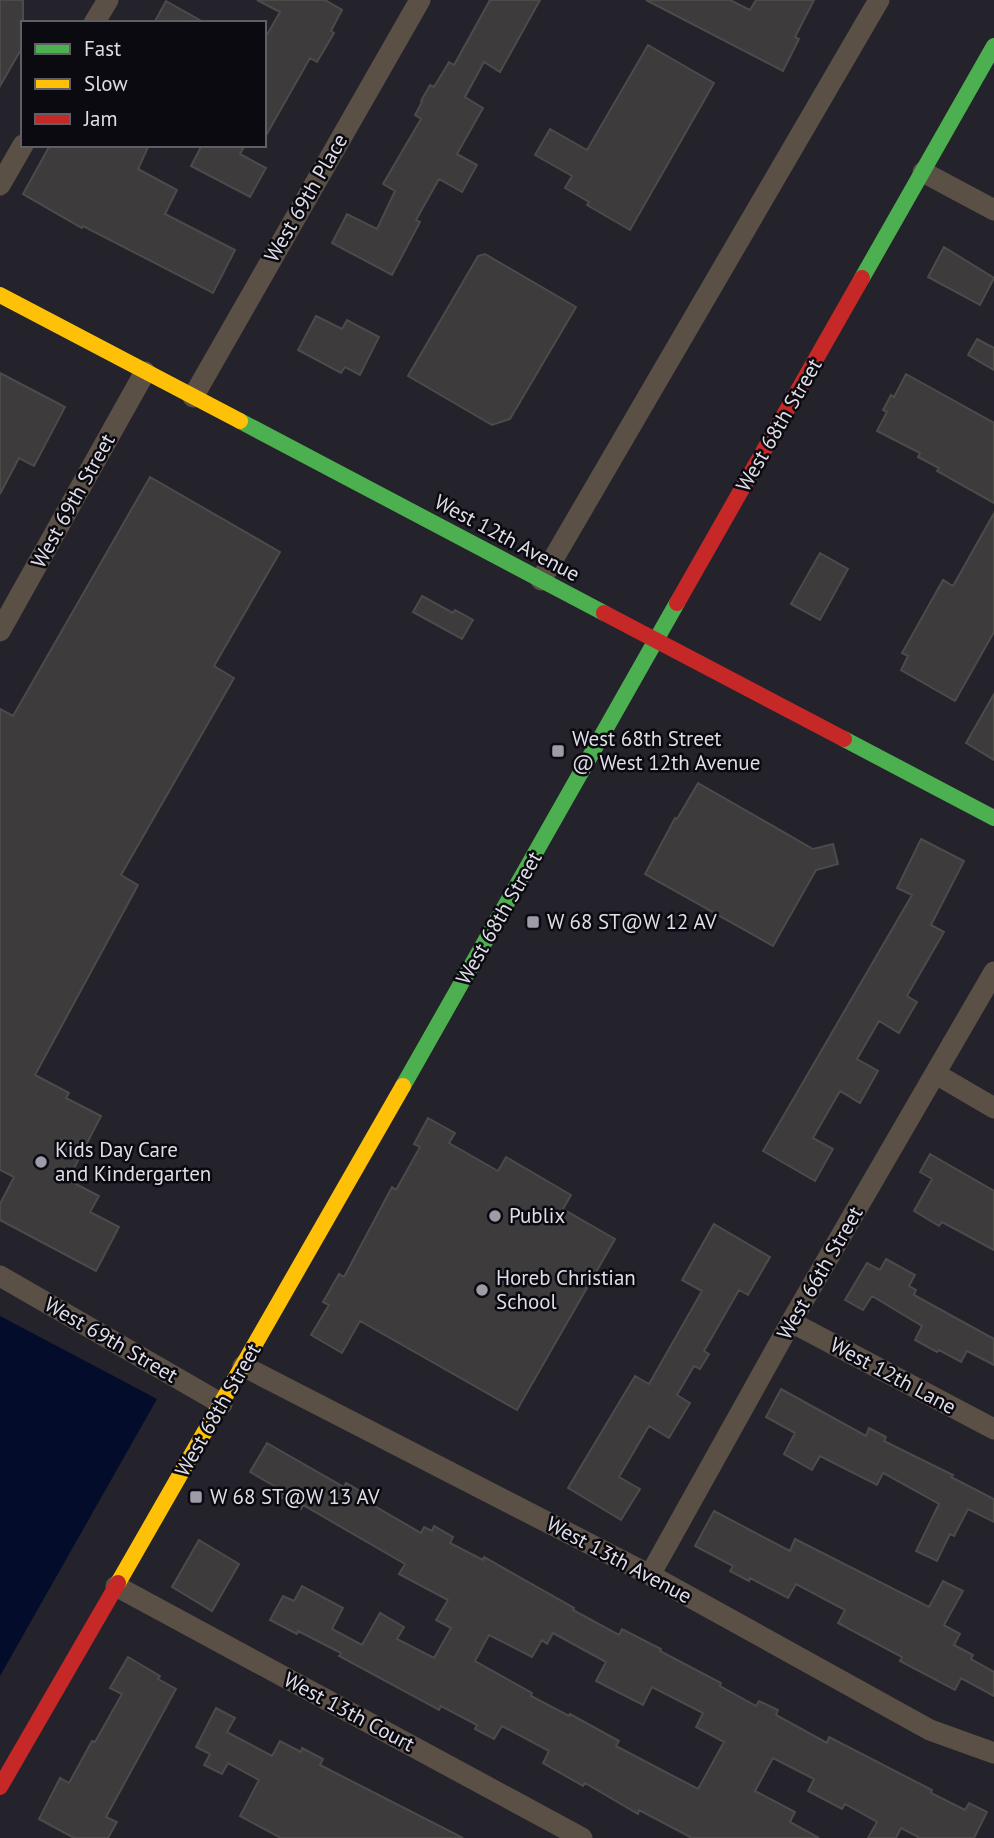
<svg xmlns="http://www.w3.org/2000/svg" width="994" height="1838" viewBox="0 0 994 1838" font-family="'PT Sans',sans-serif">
	<rect width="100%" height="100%" fill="#24222a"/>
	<path fill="#030c2a" d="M 0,1316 L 157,1399 L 0,1676 Z"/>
	<path fill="#3e3b3d" stroke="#4d4a4a" stroke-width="2" fill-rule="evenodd" d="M 0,0 L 23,0 L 23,46 L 0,86 Z
		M 257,0 L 325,0 L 342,10 L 331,31 L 334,33 L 317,62 L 310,58 L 264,139 L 264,40 L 280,12 Z
		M 490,0 L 540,0 L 500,72 L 484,62 L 465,97 L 483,108 L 457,154 L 477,165 L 462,192 L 439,179 L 416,220 L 420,222 L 392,275 L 332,243 L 347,214 L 377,229 L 395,191 L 383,184 L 421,119 L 415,115 L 422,102 L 421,101 L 430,85 L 434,87 L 449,62 L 454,65 Z
		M 646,0 L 730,0 L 750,10 L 756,0 L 814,0 L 795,37 L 799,39 L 783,71 Z
		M 166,1 L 205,23 L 154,23 Z
		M 648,45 L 714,83 L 630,230 L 587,205 L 589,202 L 565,188 L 572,176 L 535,155 L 550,129 L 587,150 Z
		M 50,145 L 149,145 L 138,169 L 177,190 L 165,214 L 235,250 L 213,293 L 83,226 L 82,228 L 23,194 Z
		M 202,145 L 245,145 L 240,154 L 266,168 L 250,197 L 191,166 Z
		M 944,247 L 994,278 L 980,305 L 928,277 Z
		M 485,254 L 576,307 L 510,419 L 492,425 L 408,376 L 478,256 Z
		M 316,316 L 342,329 L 347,320 L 379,337 L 360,375 L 345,367 L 341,373 L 298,350 Z
		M 977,339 L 994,348 L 994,370 L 968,355 Z
		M 0,373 L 65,407 L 34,466 L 19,458 L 0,494 Z
		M 906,374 L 994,423 L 994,503 L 937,471 L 939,468 L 918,457 L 920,453 L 877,431 L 887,412 L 883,410 L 891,395 L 894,397 Z
		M 150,477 L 280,552 L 214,666 L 234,678 L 121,875 L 138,885 L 35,1075 L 69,1093 L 66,1098 L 101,1116 L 68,1180 L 99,1196 L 90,1212 L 119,1227 L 96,1271 L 0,1220 L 0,1204 L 14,1177 L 0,1170 L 0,709 L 13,716 Z
		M 994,513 L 994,632 L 955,701 L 901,670 L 908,656 L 902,653 L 943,580 L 953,586 Z
		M 820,553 L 848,569 L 820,620 L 791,604 Z
		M 422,596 L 453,613 L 455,610 L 473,620 L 462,639 L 413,612 Z
		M 994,694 L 994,760 L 966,743 Z
		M 698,783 L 813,849 L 833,844 L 838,864 L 816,870 L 773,946 L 645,874 L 675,818 L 677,819 Z
		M 921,839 L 964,861 L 931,925 L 944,932 L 907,996 L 917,1002 L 899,1033 L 879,1021 L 857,1059 L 878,1071 L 860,1103 L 840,1091 L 813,1138 L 833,1149 L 815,1181 L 763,1151 L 912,895 L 897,888 Z
		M 428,1118 L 455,1133 L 449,1143 L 498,1171 L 506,1157 L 571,1195 L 563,1209 L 615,1239 L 517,1410 L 360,1321 L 342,1353 L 311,1335 L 329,1305 L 323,1302 L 339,1274 L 344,1277 L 392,1187 L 396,1190 L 420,1147 L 414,1144 Z
		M 930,1154 L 994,1191 L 994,1250 L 942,1222 L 939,1226 L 914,1211 L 932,1179 L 920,1172 Z
		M 714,1224 L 770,1257 L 748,1295 L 739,1290 L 704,1351 L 709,1354 L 700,1369 L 694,1366 L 677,1395 L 690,1403 L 669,1438 L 649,1426 L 619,1477 L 640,1489 L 621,1520 L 568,1488 L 635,1376 L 649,1384 L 702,1291 L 682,1280 Z
		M 886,1259 L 915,1275 L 909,1286 L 916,1290 L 914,1295 L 994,1339 L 994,1365 L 967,1351 L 961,1362 L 939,1350 L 937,1352 L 915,1340 L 922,1326 L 872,1296 L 863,1310 L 845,1300 L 867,1263 L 880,1270 Z
		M 781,1389 L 866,1436 L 869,1428 L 886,1437 L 884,1441 L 953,1475 L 951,1477 L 994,1499 L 994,1522 L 968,1509 L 954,1536 L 950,1534 L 937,1561 L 916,1551 L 939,1504 L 883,1473 L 877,1485 L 820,1456 L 812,1470 L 784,1454 L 795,1433 L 766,1417 Z
		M 267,1443 L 344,1487 L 346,1483 L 374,1499 L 371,1504 L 421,1533 L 424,1527 L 432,1531 L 434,1526 L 453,1537 L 450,1543 L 483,1560 L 484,1557 L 574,1608 L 573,1610 L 619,1635 L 622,1629 L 661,1649 L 660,1651 L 721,1683 L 720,1686 L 756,1706 L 759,1701 L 778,1710 L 776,1715 L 827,1743 L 829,1737 L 932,1790 L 931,1793 L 965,1810 L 969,1803 L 987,1812 L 974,1838 L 920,1838 L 901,1828 L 896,1838 L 868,1838 L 877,1822 L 845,1804 L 842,1809 L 808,1791 L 814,1779 L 773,1758 L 755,1791 L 795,1812 L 790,1822 L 819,1838 L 692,1838 L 639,1810 L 638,1814 L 585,1783 L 583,1786 L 543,1763 L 549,1751 L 502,1726 L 494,1739 L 475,1729 L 477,1725 L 441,1706 L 439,1710 L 339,1656 L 341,1653 L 298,1631 L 297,1634 L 270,1620 L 283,1596 L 294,1601 L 302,1586 L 343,1608 L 332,1629 L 362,1645 L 380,1613 L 404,1627 L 397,1639 L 434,1658 L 451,1628 L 436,1620 L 448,1600 L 399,1574 L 405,1564 L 303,1505 L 301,1509 L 279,1496 L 283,1491 L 250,1472 ZM 553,1633 L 606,1662 L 596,1681 L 643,1705 L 652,1687 L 703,1713 L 696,1727 L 724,1742 L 698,1789 L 616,1746 L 619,1741 L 570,1714 L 569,1716 L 531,1696 L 532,1693 L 475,1661 L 489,1635 L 532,1657 L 542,1640 L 547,1644 Z
		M 714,1511 L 790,1551 L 795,1539 L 929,1607 L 943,1581 L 963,1591 L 944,1625 L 960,1634 L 954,1645 L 973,1655 L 971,1659 L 994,1672 L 994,1696 L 961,1678 L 955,1690 L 900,1661 L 902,1657 L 838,1623 L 845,1610 L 796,1584 L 788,1598 L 750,1578 L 749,1581 L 730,1571 L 733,1566 L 695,1546 Z
		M 199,1540 L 239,1564 L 212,1611 L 172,1587 Z
		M 128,1657 L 160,1676 L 158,1679 L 176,1689 L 106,1817 L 117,1822 L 108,1838 L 74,1838 L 39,1819 L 60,1778 L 69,1783 L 92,1741 L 95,1742 L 122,1694 L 110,1688 Z
		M 216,1708 L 235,1718 L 227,1732 L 272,1756 L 280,1741 L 301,1752 L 302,1748 L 323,1759 L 320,1765 L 463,1838 L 281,1838 L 240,1816 L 259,1780 L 228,1763 L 222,1774 L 204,1765 L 210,1754 L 196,1747 Z"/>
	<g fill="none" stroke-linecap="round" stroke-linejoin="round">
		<path stroke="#5b5046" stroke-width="21" d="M 94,23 L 108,0
			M 923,172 L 994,210
			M 0,185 L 23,145
			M 193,397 L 420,0
			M 541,580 L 879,0
			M 0,631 L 145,372
			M 936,1074 L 994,1108
			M 0,1276 L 222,1404
			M 791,1322 L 994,1429
			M 243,1366 L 650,1575 L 930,1730 L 994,1753
			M 650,1575 L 791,1322 L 994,972
			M 116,1586 L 582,1838"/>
		<path stroke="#4caf50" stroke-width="16" d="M 862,278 L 994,46
			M 240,421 L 604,613
			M 844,739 L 994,818
			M 403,1086 L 677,603"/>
		<path stroke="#ffc107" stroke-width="16" d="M 0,295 L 240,421
			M 118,1583 L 403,1086"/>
		<path stroke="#c62828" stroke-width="16" d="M 677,603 L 862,278
			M 604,613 L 844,739
			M 0,1787 L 118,1583"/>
	</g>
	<g fill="#9e9ca6" stroke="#0b0a10" stroke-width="2.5">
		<rect x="551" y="744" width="14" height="14" rx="3.5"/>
		<rect x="526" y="915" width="14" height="14" rx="3.5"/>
		<circle cx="41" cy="1162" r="7"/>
		<circle cx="495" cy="1216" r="7"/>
		<circle cx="482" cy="1290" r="7"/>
		<rect x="189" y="1490" width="14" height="14" rx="3.5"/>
	</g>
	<g text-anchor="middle" stroke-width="5" stroke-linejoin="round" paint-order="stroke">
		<g font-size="21" fill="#dfdee8" stroke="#0b0a10">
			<text transform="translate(306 198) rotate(-60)" y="7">West 69th Place</text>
			<text transform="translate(779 425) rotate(-60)" y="7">West 68th Street</text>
			<text transform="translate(73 501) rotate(-61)" y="7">West 69th Street</text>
			<text transform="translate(507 538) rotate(28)" y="7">West 12th Avenue</text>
			<text transform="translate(499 918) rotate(-60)" y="7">West 68th Street</text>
			<text transform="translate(820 1273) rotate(-60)" y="7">West 66th Street</text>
			<text transform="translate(111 1340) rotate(30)" y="7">West 69th Street</text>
			<text transform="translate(893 1376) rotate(28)" y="7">West 12th Lane</text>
			<text transform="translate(218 1410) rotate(-60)" y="7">West 68th Street</text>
			<text transform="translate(619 1560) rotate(28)" y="7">West 13th Avenue</text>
			<text transform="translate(349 1712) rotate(28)" y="7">West 13th Court</text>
		</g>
		<g font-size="21" fill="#dfdee8" stroke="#0b0a10" text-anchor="start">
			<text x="572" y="746">West 68th Street<tspan x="572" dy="24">@ West 12th Avenue</tspan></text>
			<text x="547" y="929">W 68 ST@W 12 AV</text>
			<text x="55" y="1157">Kids Day Care<tspan x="55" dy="24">and Kindergarten</tspan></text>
			<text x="509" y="1223">Publix</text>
			<text x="496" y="1285">Horeb Christian<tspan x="496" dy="24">School</tspan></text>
			<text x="210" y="1504">W 68 ST@W 13 AV</text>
		</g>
	</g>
	<rect x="21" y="21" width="245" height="126" fill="#0b0a10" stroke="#605f66" stroke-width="2"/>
	<rect x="35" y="44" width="35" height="10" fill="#4caf50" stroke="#605f66" stroke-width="2"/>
	<text x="84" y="56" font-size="21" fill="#dfdee8">Fast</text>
	<rect x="35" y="79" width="35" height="10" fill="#ffc107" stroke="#605f66" stroke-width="2"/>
	<text x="84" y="91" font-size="21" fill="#dfdee8">Slow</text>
	<rect x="35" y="114" width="35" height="10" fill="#c62828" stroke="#605f66" stroke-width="2"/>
	<text x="84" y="126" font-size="21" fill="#dfdee8">Jam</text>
</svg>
